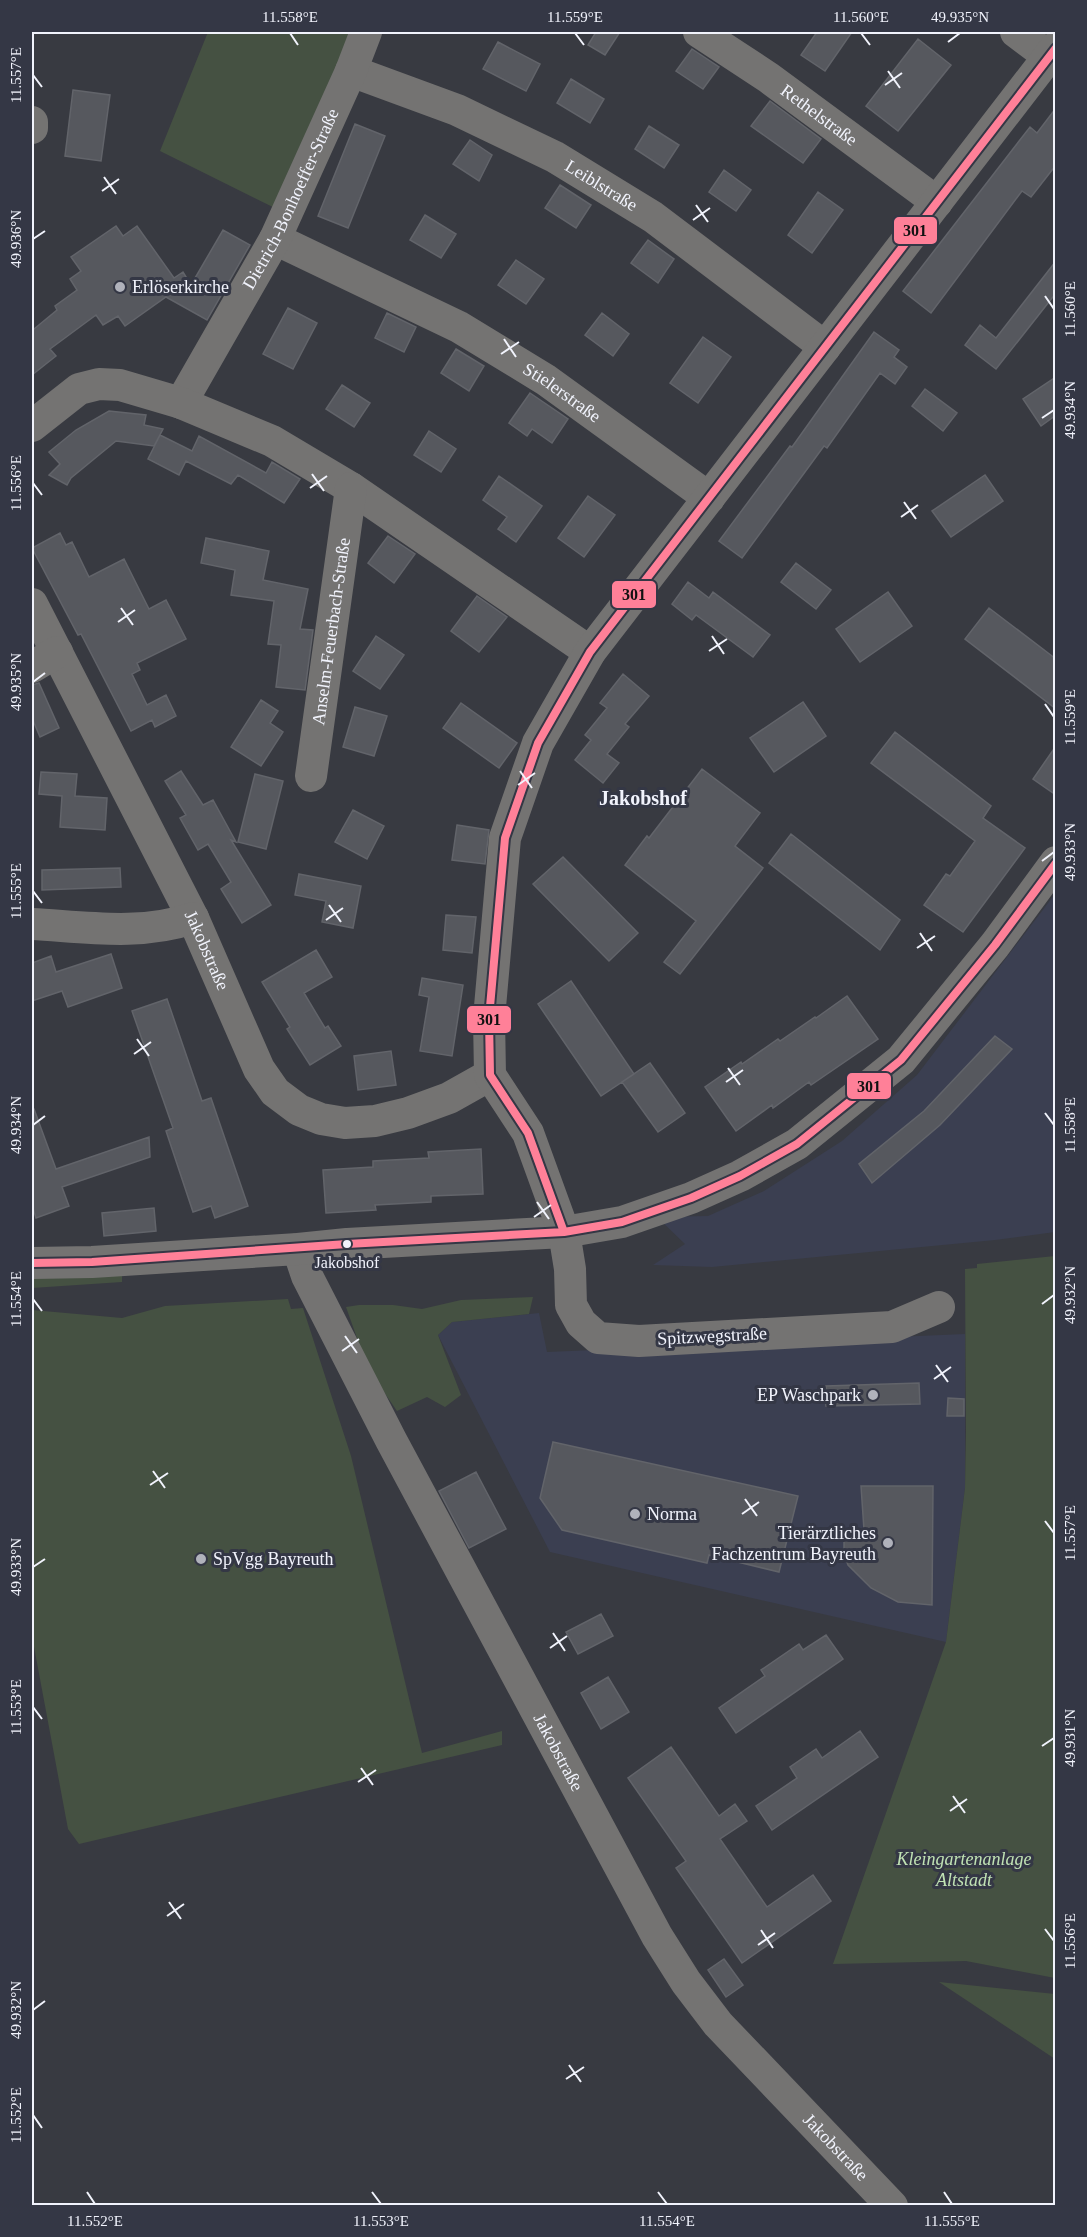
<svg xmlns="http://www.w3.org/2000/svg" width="1087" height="2237" viewBox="0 0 1087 2237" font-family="'Times New Roman',serif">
	<rect width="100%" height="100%" fill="#383a41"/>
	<path fill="#3b3f51" d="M 1055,894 L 1055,1232 L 995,1240 L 712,1267 L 653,1265 L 685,1244 L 657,1217 L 708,1216 L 764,1191 L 842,1141 L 917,1075 Z
		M 539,1313 L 547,1352 L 965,1334 L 965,1488 L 946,1642 L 550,1552 L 438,1335 L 452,1322 Z"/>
	<path fill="#455142" d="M 208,32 L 356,32 L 289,215 L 160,151 Z
		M 1055,1256 L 1055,1978 L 966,1961 L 833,1964 L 946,1642 L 965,1488 L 966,1431 L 965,1269 L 977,1268 L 977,1264 Z
		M 122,1275 L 122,1282 L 32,1288 L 32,1278 Z
		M 533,1297 L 529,1314 L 452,1322 L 438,1335 L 461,1395 L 445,1407 L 427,1397 L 397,1411 L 368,1369 L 346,1307 L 359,1305 L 393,1305 L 422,1309 L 461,1300 Z
		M 288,1299 L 291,1309 L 303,1308 L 351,1456 L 422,1753 L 502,1731 L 502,1745 L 79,1844 L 68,1829 L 32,1636 L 32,1310 L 122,1318 L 165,1306 Z
		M 939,1982 L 1055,1994 L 1055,2059 Z"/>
	<path fill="#56585e" stroke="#62646a" stroke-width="1.5" d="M 596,32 L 620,32 L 605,55 L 588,45 Z
		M 817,32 L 852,32 L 825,71 L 801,55 Z
		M 918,39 L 951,65 L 898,131 L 866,106 Z
		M 498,42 L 540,64 L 526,91 L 483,69 Z
		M 692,49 L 719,67 L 703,89 L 676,71 Z
		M 571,79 L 604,99 L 590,123 L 557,103 Z
		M 73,90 L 110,95 L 101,161 L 65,156 Z
		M 770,101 L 821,139 L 803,163 L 751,126 Z
		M 1056,108 L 1056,165 L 1031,197 L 1022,191 L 931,313 L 903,291 L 1030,127 L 1037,133 Z
		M 355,124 L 385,136 L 348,228 L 318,216 Z
		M 649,126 L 679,145 L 664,168 L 635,149 Z
		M 470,140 L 492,155 L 479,181 L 453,164 Z
		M 724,170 L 751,190 L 736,211 L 709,192 Z
		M 560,185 L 591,205 L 576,228 L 545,208 Z
		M 818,192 L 843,210 L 812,253 L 788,235 Z
		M 425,215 L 456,234 L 441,258 L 410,240 Z
		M 116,226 L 123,236 L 137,226 L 174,278 L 183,272 L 191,285 L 223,230 L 250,245 L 207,320 L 166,297 L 125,326 L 118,316 L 103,325 L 96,315 L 50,349 L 56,356 L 32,375 L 32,326 L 34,329 L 57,310 L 55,306 L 77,290 L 70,279 L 81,271 L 71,257 Z
		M 648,240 L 674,259 L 658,283 L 631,263 Z
		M 516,260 L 544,279 L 526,304 L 498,285 Z
		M 1056,261 L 1056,293 L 996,369 L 965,345 L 980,325 L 996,338 Z
		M 288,308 L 317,323 L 293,369 L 263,354 Z
		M 387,313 L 416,327 L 404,352 L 375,338 Z
		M 602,313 L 629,334 L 613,356 L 585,335 Z
		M 874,332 L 899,350 L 894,357 L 907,367 L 895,384 L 880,373 L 827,448 L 824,446 L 742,558 L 719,541 L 790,446 L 792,447 Z
		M 703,337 L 731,357 L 698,403 L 670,383 Z
		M 456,349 L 484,366 L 469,391 L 441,373 Z
		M 1056,377 L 1056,415 L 1041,426 L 1023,399 Z
		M 342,385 L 370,403 L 354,427 L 326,409 Z
		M 925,389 L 957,413 L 943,431 L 912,406 Z
		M 530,393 L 568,419 L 552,443 L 532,429 L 527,436 L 509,423 Z
		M 109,411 L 146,415 L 144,425 L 163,429 L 154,446 L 116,441 L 71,478 L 67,485 L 49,475 L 60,464 L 49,452 L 76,430 Z
		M 429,431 L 456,449 L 441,472 L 414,455 Z
		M 160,435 L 192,451 L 199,436 L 266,473 L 272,462 L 300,479 L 284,503 L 238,475 L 231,484 L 186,461 L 179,475 L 148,459 Z
		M 985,475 L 1003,501 L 951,537 L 932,511 Z
		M 499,476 L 542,506 L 516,542 L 498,529 L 507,517 L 483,500 Z
		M 588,496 L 615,515 L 584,557 L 558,538 Z
		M 60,533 L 66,545 L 72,542 L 89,577 L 124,559 L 149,609 L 166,600 L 186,639 L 137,663 L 140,670 L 132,674 L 147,705 L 166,695 L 176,716 L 155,727 L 152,720 L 131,731 L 81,634 L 78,635 L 32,548 Z
		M 388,536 L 415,554 L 394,583 L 368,563 Z
		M 206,538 L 269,551 L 263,580 L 308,589 L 300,629 L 313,630 L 305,690 L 276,687 L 281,645 L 268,644 L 274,601 L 231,595 L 235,570 L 201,563 Z
		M 796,563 L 831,590 L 816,609 L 781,582 Z
		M 688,582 L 709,598 L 713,592 L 770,635 L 753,657 L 696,615 L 692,620 L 672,604 Z
		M 888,592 L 912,626 L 860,662 L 836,629 Z
		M 477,596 L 507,617 L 479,652 L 451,631 Z
		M 989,608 L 1056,659 L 1056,709 L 965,639 Z
		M 376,636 L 404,655 L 380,689 L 353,671 Z
		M 623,674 L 649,696 L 625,724 L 629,727 L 607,754 L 619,763 L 603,783 L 575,760 L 591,740 L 585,735 L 607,708 L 600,703 Z
		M 39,683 L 59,728 L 40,737 L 32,718 L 32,685 Z
		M 261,700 L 278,711 L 270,723 L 283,732 L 261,766 L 231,747 Z
		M 803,702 L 826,736 L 774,772 L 750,738 Z
		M 461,703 L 517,743 L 499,768 L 443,728 Z
		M 355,707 L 387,716 L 374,756 L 343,747 Z
		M 895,732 L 991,806 L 983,818 L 1025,848 L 963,932 L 924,905 L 946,874 L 950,876 L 975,841 L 871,763 Z
		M 1056,746 L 1056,795 L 1033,779 Z
		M 702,769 L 760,813 L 735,846 L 763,868 L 680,974 L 664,962 L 696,921 L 625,865 L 647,836 L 649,838 Z
		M 181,771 L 203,805 L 213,800 L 236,842 L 231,840 L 271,905 L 242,923 L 221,889 L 231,882 L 208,844 L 198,850 L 180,818 L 186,815 L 165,781 Z
		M 41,772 L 77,774 L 75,796 L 107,798 L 105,830 L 60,827 L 62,796 L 39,794 Z
		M 255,774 L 283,781 L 266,849 L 238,842 Z
		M 353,810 L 384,826 L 367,859 L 335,842 Z
		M 457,825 L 489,830 L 485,864 L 452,860 Z
		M 791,834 L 900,920 L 880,950 L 769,863 Z
		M 563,857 L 638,933 L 609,961 L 533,884 Z
		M 120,868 L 121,887 L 42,890 L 42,870 Z
		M 299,874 L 361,886 L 353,928 L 322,922 L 326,901 L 295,895 Z
		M 446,915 L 476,917 L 472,953 L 443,950 Z
		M 316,950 L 332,977 L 304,993 L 325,1028 L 328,1026 L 341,1046 L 310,1065 L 287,1029 L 290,1027 L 262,982 Z
		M 111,954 L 122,988 L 68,1007 L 62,991 L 32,1001 L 32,963 L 51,956 L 56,972 Z
		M 422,978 L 463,985 L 452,1056 L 420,1051 L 429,997 L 419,995 Z
		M 571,981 L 634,1074 L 601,1096 L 538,1004 Z
		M 847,996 L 878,1039 L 811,1085 L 809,1082 L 773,1108 L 772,1105 L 736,1131 L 705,1087 L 741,1062 L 742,1064 L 778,1039 L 780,1041 L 815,1017 L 816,1018 Z
		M 167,999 L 202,1101 L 211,1098 L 248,1206 L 215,1218 L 211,1206 L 193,1212 L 166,1131 L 173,1128 L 132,1011 Z
		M 995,1036 L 1012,1049 L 940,1125 L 872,1183 L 859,1164 L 924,1111 Z
		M 391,1051 L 396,1085 L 358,1090 L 354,1056 Z
		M 650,1063 L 685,1113 L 658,1132 L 622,1082 Z
		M 32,1109 L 34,1109 L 56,1169 L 149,1137 L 150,1157 L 62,1187 L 69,1206 L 36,1218 L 32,1205 Z
		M 481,1149 L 483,1194 L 431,1196 L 431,1202 L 375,1205 L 376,1210 L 326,1213 L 323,1170 L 373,1167 L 373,1161 L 429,1158 L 428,1152 Z
		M 154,1208 L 156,1231 L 104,1236 L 102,1213 Z
		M 919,1383 L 920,1404 L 826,1406 L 826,1386 Z
		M 948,1398 L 964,1399 L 964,1416 L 947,1416 Z
		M 553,1442 L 798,1496 L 779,1572 L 709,1555 L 707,1563 L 562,1530 L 540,1498 Z
		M 476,1472 L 506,1529 L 469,1548 L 439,1491 Z
		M 861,1486 L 933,1486 L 932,1605 L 898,1602 L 871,1588 L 848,1565 L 844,1554 L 844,1531 L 864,1530 Z
		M 601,1614 L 613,1636 L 578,1654 L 566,1632 Z
		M 826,1635 L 843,1659 L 736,1733 L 719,1708 L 765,1676 L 761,1670 L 799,1644 L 803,1650 Z
		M 608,1677 L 629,1712 L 601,1729 L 581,1693 Z
		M 860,1731 L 878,1757 L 772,1830 L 756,1806 L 797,1778 L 790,1767 L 816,1749 L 822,1758 Z
		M 671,1747 L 719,1816 L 735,1804 L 747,1821 L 720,1839 L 767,1907 L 813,1875 L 831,1901 L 742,1963 L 676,1868 L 686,1861 L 628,1778 Z
		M 724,1959 L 743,1985 L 726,1997 L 708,1970 Z"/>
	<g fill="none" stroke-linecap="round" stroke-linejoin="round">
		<g stroke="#747372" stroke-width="32">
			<path id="s1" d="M 699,32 L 769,78 L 937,202"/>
			<path d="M 1016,32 L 1048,56"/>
			<path id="s2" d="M 351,71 L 457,110 L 555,157 L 653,217 L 825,347"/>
			<path d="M 32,122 L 32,128"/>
			<path id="s3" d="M 275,239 L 459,327 L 546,380 L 709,498"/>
			<path id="s4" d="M 181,403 L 275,239 L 351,71 L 366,32"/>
			<path d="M 32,426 L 79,389 L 99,384 L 120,385 L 181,403 L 272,441 L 351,488 L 590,652"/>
			<path id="s5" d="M 32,604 L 193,918 L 259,1069 L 275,1092 L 299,1110 L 321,1119 L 345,1123 L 375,1121 L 408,1113 L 449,1098 L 490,1075"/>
			<path d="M 32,667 L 57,652"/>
			<path id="s6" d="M 311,776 L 351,488"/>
			<path d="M 32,924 C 86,927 141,936 193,918"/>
			<path id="s7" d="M 298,1249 L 307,1276 L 391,1440 L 657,1936 L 686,1982 L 718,2024 L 892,2206"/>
			<path d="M 32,1263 L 92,1262 L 298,1249 L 347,1244 L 564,1232 L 622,1222 L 691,1198 L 740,1176 L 797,1144 L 901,1060 L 995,945 L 1056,862"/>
			<path d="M 939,1307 L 892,1327 L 639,1341 L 598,1338 L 581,1323 L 571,1305 L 570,1269 L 564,1232 L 528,1133 L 490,1075 L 489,1018 L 505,838 L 538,743 L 590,652 L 1056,47"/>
		</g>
		<defs>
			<path id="bus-1" d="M 564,1232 L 528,1133 L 490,1075 L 489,1018 L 505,838 L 538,743 L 590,652 L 1056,48
				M 32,1263 L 92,1262 L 347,1244 L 564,1232 L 622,1222 L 691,1198 L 740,1176 L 797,1144 L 901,1060 L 995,945 L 1056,863"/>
		</defs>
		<use href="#bus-1" stroke="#343745" stroke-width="12"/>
		<use href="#bus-1" stroke="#ff8098" stroke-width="8"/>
	</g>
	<path fill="none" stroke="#f1f3fc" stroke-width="2" d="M 290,33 L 298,45M 575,33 L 584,45M 861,33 L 870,45M 948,42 L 960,33M 888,71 L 900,88M 33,75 L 42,87M 885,85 L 902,73M 104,177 L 116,194M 102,191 L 119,179M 696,205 L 708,222M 693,220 L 710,208M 33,239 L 45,231M 1045,296 L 1054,309M 504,339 L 516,357M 501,354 L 519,342M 1042,418 L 1054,410M 312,474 L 324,491M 33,483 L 42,495M 310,488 L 327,476M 904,502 L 916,519M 901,517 L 918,505M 121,608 L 133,625M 118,622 L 135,610M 712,636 L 724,654M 709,651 L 727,639M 33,682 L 45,673M 1045,704 L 1054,717M 520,771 L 532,788M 518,785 L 535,773M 1042,861 L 1054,852M 33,891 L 42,903M 329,905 L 341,922M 326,920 L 343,908M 920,933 L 932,951M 917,948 L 935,936M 137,1039 L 149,1056M 134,1054 L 151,1042M 728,1068 L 740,1085M 726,1082 L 743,1070M 1045,1113 L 1054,1125M 33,1125 L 45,1116M 537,1202 L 549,1219M 534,1217 L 551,1205M 33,1299 L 42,1311M 1042,1304 L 1054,1295M 345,1336 L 357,1353M 342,1351 L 359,1339M 936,1365 L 948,1382M 934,1379 L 951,1367M 153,1471 L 165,1488M 150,1485 L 168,1473M 745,1499 L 757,1516M 742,1514 L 759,1502M 1045,1521 L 1054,1533M 33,1567 L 45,1559M 553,1633 L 565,1651M 550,1648 L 567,1636M 33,1707 L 42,1719M 1042,1746 L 1054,1738M 361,1768 L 373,1785M 358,1782 L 376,1770M 953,1796 L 965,1813M 950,1811 L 967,1799M 169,1902 L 181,1919M 167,1916 L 184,1904M 1045,1929 L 1054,1941M 761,1930 L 773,1948M 758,1945 L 775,1933M 33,2010 L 45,2001M 569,2065 L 581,2082M 566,2079 L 584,2067M 33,2115 L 42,2128M 87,2192 L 95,2204M 372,2192 L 381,2204M 658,2192 L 667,2204M 944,2192 L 952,2204"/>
	<g fill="#b0b2bb" stroke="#343745" stroke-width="2">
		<circle cx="120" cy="287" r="6"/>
		<circle cx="873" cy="1395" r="6"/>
		<circle cx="635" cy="1514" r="6"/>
		<circle cx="888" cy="1543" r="6"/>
		<circle cx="201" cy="1559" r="6"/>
	</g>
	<circle fill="#f1f3fc" stroke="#343745" stroke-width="2" cx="347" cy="1244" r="5"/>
	<g text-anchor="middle" stroke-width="6" stroke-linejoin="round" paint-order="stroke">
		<g font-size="16" fill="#f1f3fc" stroke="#343745">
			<text x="347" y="1268">Jakobshof</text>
		</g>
		<g font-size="18" fill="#f1f3fc" stroke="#343745">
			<text dy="6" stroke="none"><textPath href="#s1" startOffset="146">Rethelstraße</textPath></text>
			<text dy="6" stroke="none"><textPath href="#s2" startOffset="276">Leiblstraße</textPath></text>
			<text dy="6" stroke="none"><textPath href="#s4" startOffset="232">Dietrich-Bonhoeffer-Straße</textPath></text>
			<text dy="6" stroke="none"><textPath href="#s3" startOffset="326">Stielerstraße</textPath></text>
			<text dy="6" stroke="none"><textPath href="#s6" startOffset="146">Anselm-Feuerbach-Straße</textPath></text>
			<text dy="6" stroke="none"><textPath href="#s5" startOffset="388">Jakobstraße</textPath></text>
			<text transform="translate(712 1336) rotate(-3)" y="6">Spitzwegstraße</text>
			<text dy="6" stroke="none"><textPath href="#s7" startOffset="567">Jakobstraße</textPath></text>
			<text dy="6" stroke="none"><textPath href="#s7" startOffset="1053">Jakobstraße</textPath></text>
		</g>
		<g font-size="18" fill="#f1f3fc" stroke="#343745" text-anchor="start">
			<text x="132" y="293">Erlöserkirche</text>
			<text x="861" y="1401" text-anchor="end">EP Waschpark</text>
			<text x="647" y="1520">Norma</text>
			<text x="876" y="1539" text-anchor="end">Tierärztliches<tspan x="876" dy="21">Fachzentrum Bayreuth</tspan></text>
			<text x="213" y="1565">SpVgg Bayreuth</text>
		</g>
		<g font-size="18" font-style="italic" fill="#c0e2b4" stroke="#343745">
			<text x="964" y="1865">Kleingartenanlage<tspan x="964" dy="21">Altstadt</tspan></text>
		</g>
		<g font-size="20" font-weight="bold" fill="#f1f3fc" stroke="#343745">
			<text x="643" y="805">Jakobshof</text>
		</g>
	</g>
	<g stroke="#343745" stroke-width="2">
		<rect x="893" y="216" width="45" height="29" rx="6" fill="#ff8098"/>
		<rect x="611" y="580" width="46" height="29" rx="6" fill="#ff8098"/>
		<rect x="466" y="1005" width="46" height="29" rx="6" fill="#ff8098"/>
		<rect x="846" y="1072" width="46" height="28" rx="6" fill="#ff8098"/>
	</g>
	<g font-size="16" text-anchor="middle" font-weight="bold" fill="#111">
		<text x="915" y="236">301</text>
		<text x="634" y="600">301</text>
		<text x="489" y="1025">301</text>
		<text x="869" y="1092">301</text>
	</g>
	<rect width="1087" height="2237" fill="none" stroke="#343745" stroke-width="66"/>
	<rect x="33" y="33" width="1021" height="2171" fill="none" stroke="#f1f3fc" stroke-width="2"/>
	<g font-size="15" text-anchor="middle" fill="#f1f3fc">
		<text x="290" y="22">11.558°E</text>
		<text x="575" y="22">11.559°E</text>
		<text x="861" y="22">11.560°E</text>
		<text x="960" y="22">49.935°N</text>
		<text transform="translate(16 75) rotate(-90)" y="5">11.557°E</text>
		<text transform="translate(16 239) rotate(-90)" y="5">49.936°N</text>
		<text transform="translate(1070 309) rotate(-90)" y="5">11.560°E</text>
		<text transform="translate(1070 410) rotate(-90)" y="5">49.934°N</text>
		<text transform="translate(16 483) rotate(-90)" y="5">11.556°E</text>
		<text transform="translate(16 682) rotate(-90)" y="5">49.935°N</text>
		<text transform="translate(1070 717) rotate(-90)" y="5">11.559°E</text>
		<text transform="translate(1070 852) rotate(-90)" y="5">49.933°N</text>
		<text transform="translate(16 891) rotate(-90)" y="5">11.555°E</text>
		<text transform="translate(16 1125) rotate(-90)" y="5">49.934°N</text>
		<text transform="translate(1070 1125) rotate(-90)" y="5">11.558°E</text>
		<text transform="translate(1070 1295) rotate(-90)" y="5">49.932°N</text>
		<text transform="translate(16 1299) rotate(-90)" y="5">11.554°E</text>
		<text transform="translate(1070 1533) rotate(-90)" y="5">11.557°E</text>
		<text transform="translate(16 1567) rotate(-90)" y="5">49.933°N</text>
		<text transform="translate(16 1707) rotate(-90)" y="5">11.553°E</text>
		<text transform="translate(1070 1738) rotate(-90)" y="5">49.931°N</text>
		<text transform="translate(1070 1941) rotate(-90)" y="5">11.556°E</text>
		<text transform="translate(16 2010) rotate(-90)" y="5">49.932°N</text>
		<text transform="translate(16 2115) rotate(-90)" y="5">11.552°E</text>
		<text x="95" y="2226">11.552°E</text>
		<text x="381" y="2226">11.553°E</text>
		<text x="667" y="2226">11.554°E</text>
		<text x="952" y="2226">11.555°E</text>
	</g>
</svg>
